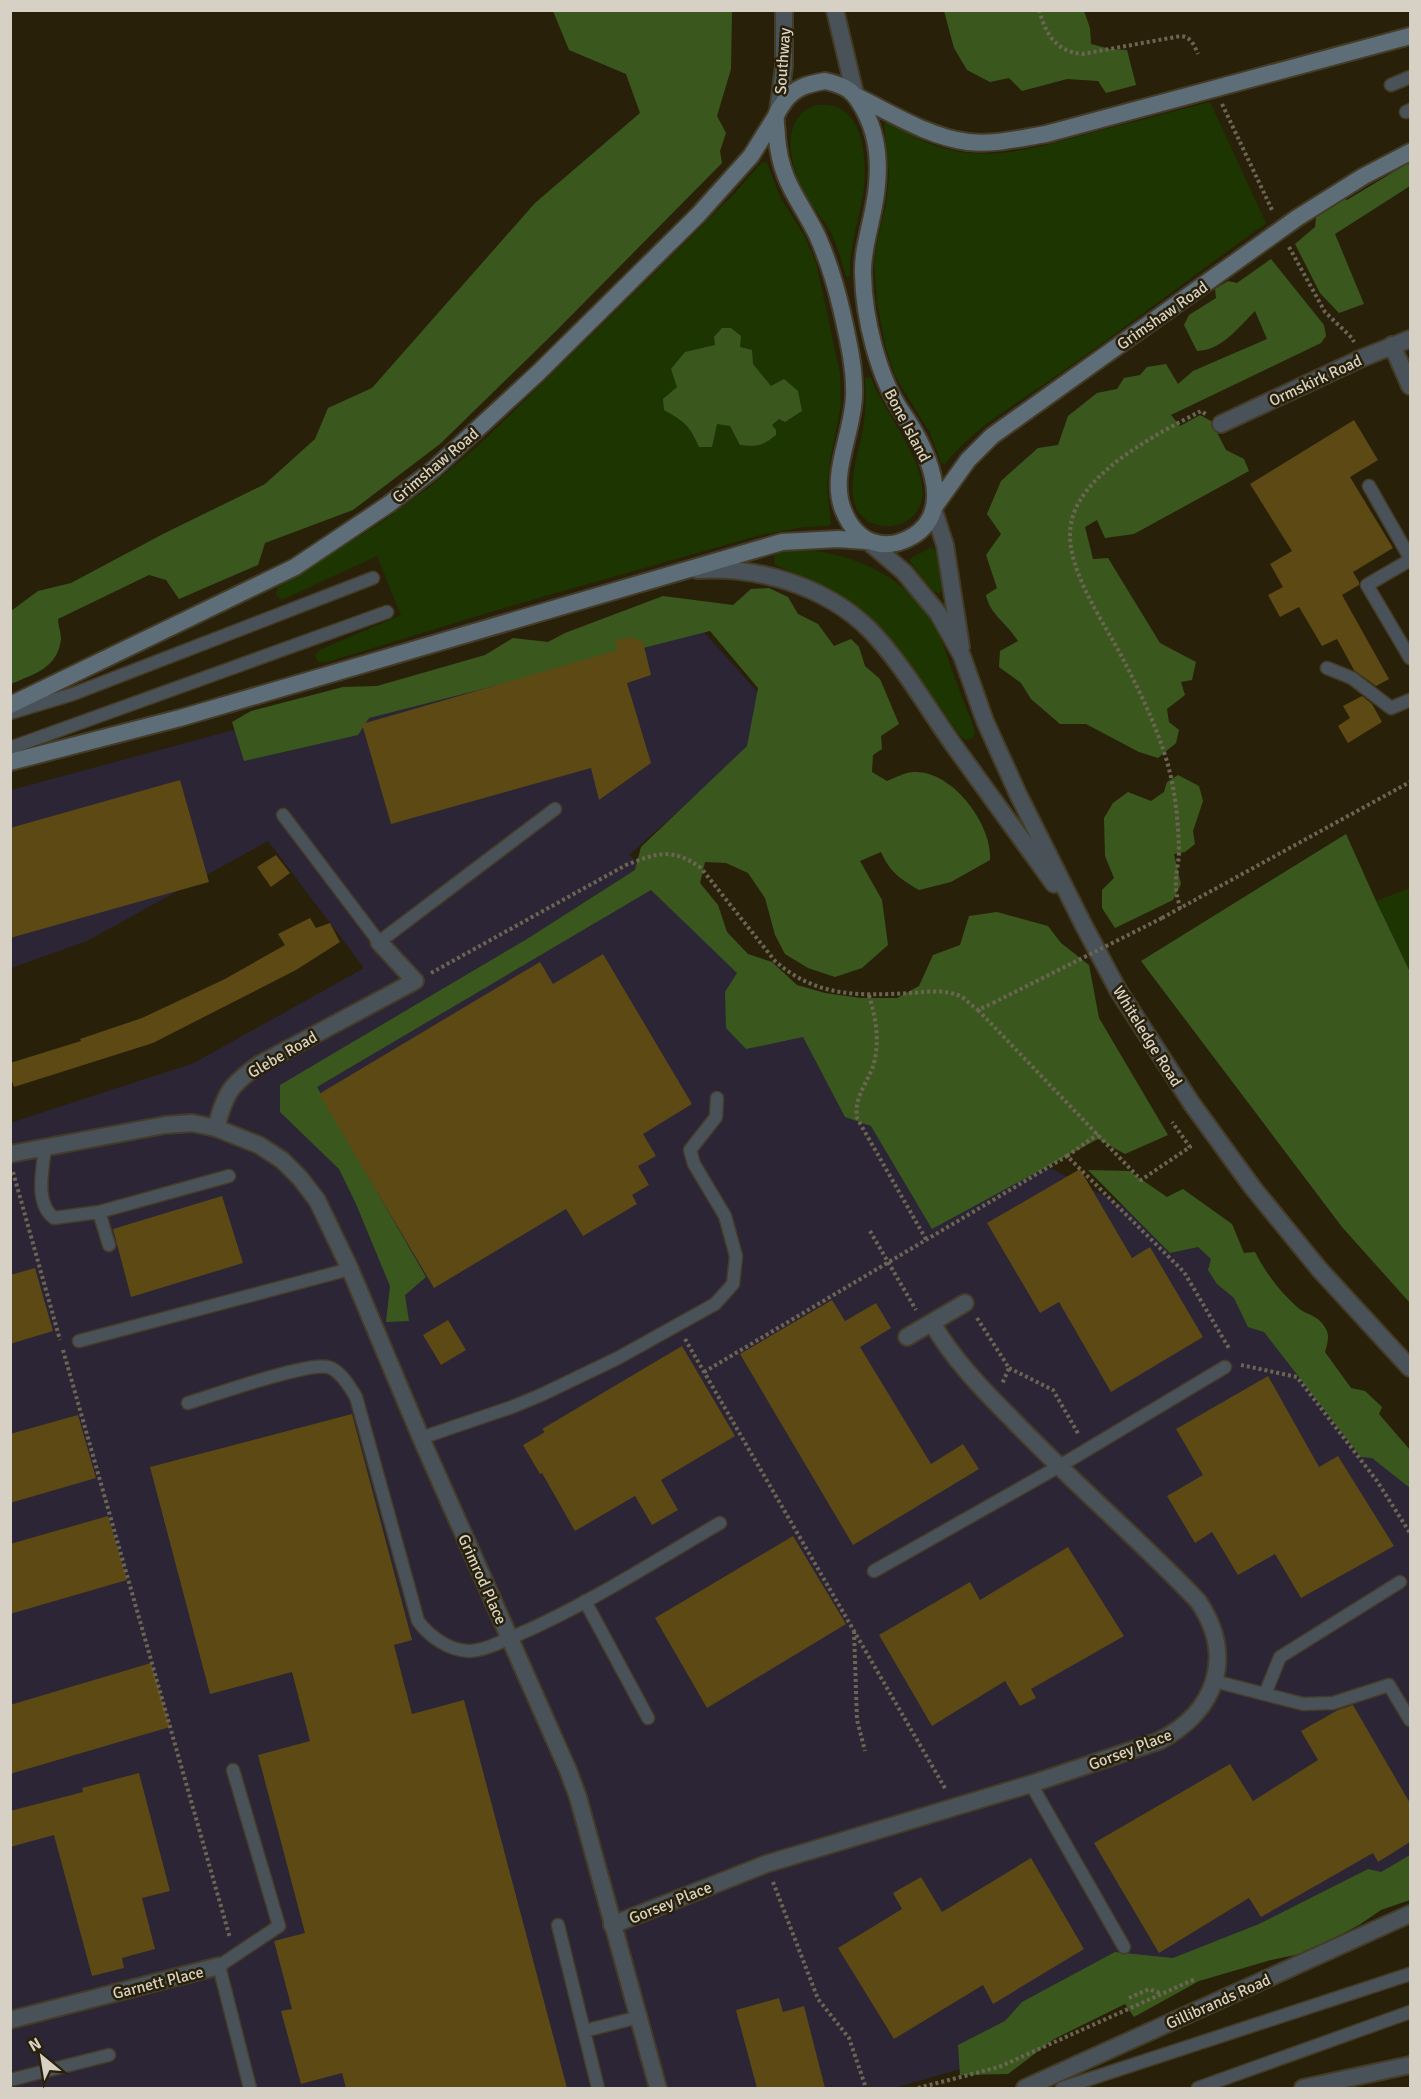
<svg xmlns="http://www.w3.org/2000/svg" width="1421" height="2099" viewBox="0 0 1421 2099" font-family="Signika,sans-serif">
	<rect width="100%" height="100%" fill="#29200a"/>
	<path fill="#2b2535" d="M 683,609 L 782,719 L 629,855 L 859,1070 L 1233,1262 L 1410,1457 L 1410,1872 L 995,2059 L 894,2088 L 11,2088 L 10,1123 L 194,1063 L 364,968 L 268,841 L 87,941 L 11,968 L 11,790 Z"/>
	<path fill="#1d3501" d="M 1210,102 L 1266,223 C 1197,273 1129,325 1059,374 C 1020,402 975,425 945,464 L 941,463 L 930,433 L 895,376 L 886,348 L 877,302 L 874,261 L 877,242 L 886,204 L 889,175 L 884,123 L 888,122 C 909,135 930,146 955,151 C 1003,160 1049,144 1095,132 C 1133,122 1172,112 1210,102 Z
		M 816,105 C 863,100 867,154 864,188 C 861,209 855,228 852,248 C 850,257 850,267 850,276 L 846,277 C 842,262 838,247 831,233 C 824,219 812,208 805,194 C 790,167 778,118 816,105 Z
		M 762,162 L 767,163 L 780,197 L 804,235 L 816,262 L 840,374 L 841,406 L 830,461 L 827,488 L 831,524 L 827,526 L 803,527 L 760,535 L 497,610 L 327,662 L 318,662 L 315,655 L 320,650 L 401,615 L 377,556 L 284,599 L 281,599 L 276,595 L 278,587 L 379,524 L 428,488 L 479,445 L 654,274 L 735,193 Z
		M 871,377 C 881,412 948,484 912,517 C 903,525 890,528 878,525 C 835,514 858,458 863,429 C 866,412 866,395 865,378 Z
		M 930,548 L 933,548 L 937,554 L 942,590 L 939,594 L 933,591 L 910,562 L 911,558 Z
		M 804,550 C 857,554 910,579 936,628 C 945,646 950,666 957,684 C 962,700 970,715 975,731 L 973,738 L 966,740 L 960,736 L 896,645 L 869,616 L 829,588 L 775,565 L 774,555 L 778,552 Z
		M 1410,888 L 1410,972 L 1376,901 Z"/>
	<path fill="#3a581e" d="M 553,11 L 732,11 L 731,69 L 717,116 L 726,133 L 720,151 L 722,163 L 556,331 L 440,444 L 353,510 L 265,543 L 258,565 L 179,599 L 166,580 L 149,575 L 58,619 C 58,625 61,633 61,639 C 58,668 34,674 11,684 L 11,611 L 38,591 L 71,583 L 163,534 L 265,484 L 315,439 L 328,408 L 372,388 L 535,203 L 640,113 L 626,74 L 569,50 Z
		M 944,11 L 1084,11 L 1090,28 L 1091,44 L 1110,49 L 1127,50 L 1136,85 L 1106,93 L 1098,81 L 1067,79 L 1022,91 L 1009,78 L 990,82 L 967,70 L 954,48 Z
		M 1410,162 L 1410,186 L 1335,234 L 1364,304 L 1339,313 L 1320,293 L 1295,244 L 1315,227 L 1317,210 L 1339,195 L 1347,200 Z
		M 1271,259 L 1324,325 L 1326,336 L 1321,343 L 1171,415 L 1180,426 L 1200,415 L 1211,421 L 1226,450 L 1244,459 L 1249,471 L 1134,534 L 1105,538 L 1097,520 L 1085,527 L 1093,559 L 1108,558 L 1160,643 L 1196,662 L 1192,680 L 1181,682 L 1185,695 L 1167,709 L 1169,722 L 1179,730 L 1176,743 L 1158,758 L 1139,752 L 1086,724 L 1060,724 L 1031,699 L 1021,683 L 999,667 L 1000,651 L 1018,641 C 1007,623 990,615 986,595 L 997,588 L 986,555 L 1001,534 L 987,514 L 1001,481 L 1038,448 L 1058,445 L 1068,416 L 1097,393 L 1117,389 L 1124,378 L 1140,375 L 1147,367 L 1166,364 L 1178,384 L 1193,371 L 1267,339 L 1255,311 C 1238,328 1222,350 1197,351 L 1184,325 L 1189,315 L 1216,298 L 1215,289 L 1228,281 L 1237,283 Z
		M 722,328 L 731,328 L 741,336 L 740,347 L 752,350 L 753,364 L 771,386 L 784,379 L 798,391 L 802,411 L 785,422 L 779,419 L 772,425 L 776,430 L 776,435 C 763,446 756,447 740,445 L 730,426 L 717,424 L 712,447 L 699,447 C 690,426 684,421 664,410 L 663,399 L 677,387 L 671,369 L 685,352 L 715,345 L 714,337 Z
		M 769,588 L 788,597 L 798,614 L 818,624 L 834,646 L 851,639 L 859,647 L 865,666 L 880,679 L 899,724 L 881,736 L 882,749 L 873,755 L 872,772 L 887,781 C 895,778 905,772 914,772 C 952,770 993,825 990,860 L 951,882 L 919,890 C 900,879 890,872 881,852 L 860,861 L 882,900 L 888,945 L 862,968 L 835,977 L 808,968 L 785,954 L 775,935 L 765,898 L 748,873 L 726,863 L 705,862 L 700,883 L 718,905 L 727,932 L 748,954 L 772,962 L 797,985 L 825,993 L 861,998 L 897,998 L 919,986 L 933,955 L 960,945 L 969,916 L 997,912 L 1048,926 L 1061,943 L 1089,965 L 1099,1018 L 1168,1135 L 1125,1154 L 1098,1139 L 932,1229 L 871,1126 L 845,1117 L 803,1037 L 746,1049 L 726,1028 L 725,992 L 737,973 L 651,890 L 317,1087 L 426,1277 L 405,1295 L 409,1321 L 386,1322 L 390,1286 L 356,1204 L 339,1169 L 280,1112 L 280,1085 L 527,939 L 635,870 L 641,847 L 747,746 L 758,688 L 710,631 L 369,718 L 358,735 L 244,761 L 232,722 L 251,711 L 343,687 L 377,686 L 485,655 L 513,638 L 548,642 L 565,633 L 663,596 L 733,605 L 751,589 Z
		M 1178,775 L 1199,786 L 1203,801 L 1193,831 L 1195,844 L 1185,852 L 1174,854 L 1181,884 L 1173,900 L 1115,928 L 1102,908 L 1102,890 L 1114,878 L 1105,856 L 1104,818 L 1113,803 L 1128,792 L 1151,801 L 1164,792 L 1167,782 Z
		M 1346,834 L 1376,901 L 1410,972 L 1410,1303 L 1342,1227 L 1141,961 Z
		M 1088,1170 L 1129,1171 L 1167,1197 L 1183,1189 L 1232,1224 L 1244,1253 L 1255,1252 C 1265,1272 1280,1292 1297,1307 C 1307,1316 1318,1314 1326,1329 C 1330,1336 1327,1345 1325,1352 L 1351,1388 L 1365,1391 L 1382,1407 L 1379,1414 L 1410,1450 L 1410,1488 L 1372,1458 L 1361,1457 L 1264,1332 L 1248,1327 L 1234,1298 L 1217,1284 L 1208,1270 L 1211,1259 L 1198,1247 L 1170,1253 Z
		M 1410,1855 L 1410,1900 L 1381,1910 L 1359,1925 L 1305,1953 L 1271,1960 L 1199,1981 L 1134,2017 L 1125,2004 L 1054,2039 L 1008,2074 L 960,2075 L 958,2045 L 1005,2021 L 1022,2002 L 1115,1952 L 1173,1958 L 1259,1924 L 1368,1869 L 1381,1872 Z"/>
	<path fill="#5c4914" d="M 1354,420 L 1378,460 L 1350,477 L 1393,548 L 1353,572 L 1359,582 L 1359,585 L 1342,595 L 1389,679 L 1376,686 L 1354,670 L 1337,639 L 1322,646 L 1299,607 L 1280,617 L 1268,595 L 1283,587 L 1270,564 L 1292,551 L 1250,484 Z
		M 631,637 L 643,642 L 651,675 L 627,683 L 651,763 L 599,800 L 591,768 L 391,824 L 362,724 L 618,650 L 615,640 Z
		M 1362,696 L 1372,704 L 1382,722 L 1348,743 L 1338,726 L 1350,718 L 1343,706 Z
		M 180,780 L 209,882 L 10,938 L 10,828 Z
		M 276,855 L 290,873 L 271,887 L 257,867 Z
		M 310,918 L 316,928 L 330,923 L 340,942 L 296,970 L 153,1043 L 14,1087 L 10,1076 L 10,1063 L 81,1041 L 80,1039 L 142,1018 L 225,979 L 285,945 L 278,934 Z
		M 603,954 L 692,1104 L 643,1134 L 656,1156 L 638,1166 L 649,1185 L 632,1195 L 637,1204 L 583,1236 L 566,1209 L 434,1288 L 319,1094 L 540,962 L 553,984 Z
		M 1080,1169 L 1132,1258 L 1150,1247 L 1203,1337 L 1111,1392 L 1059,1302 L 1040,1313 L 987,1223 Z
		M 222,1196 L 243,1263 L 131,1297 L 113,1229 Z
		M 35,1268 L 53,1331 L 10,1344 L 10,1275 Z
		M 832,1300 L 845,1321 L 876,1303 L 891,1328 L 860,1347 L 931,1464 L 963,1444 L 979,1469 L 853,1545 L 740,1354 Z
		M 448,1320 L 466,1350 L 441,1365 L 423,1335 Z
		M 682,1346 L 735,1436 L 661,1480 L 678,1510 L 652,1525 L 635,1496 L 575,1531 L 542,1473 L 540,1474 L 523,1445 L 545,1432 L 542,1429 Z
		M 1268,1376 L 1319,1467 L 1338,1456 L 1394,1546 L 1301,1598 L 1275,1554 L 1238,1575 L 1212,1532 L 1195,1543 L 1167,1496 L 1203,1475 L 1176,1429 Z
		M 352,1414 L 412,1640 L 394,1645 L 412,1714 L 464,1700 L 567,2088 L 346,2088 L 342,2073 L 301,2084 L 281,2011 L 292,2009 L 274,1941 L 305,1933 L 258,1755 L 310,1741 L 292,1672 L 210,1694 L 150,1467 Z
		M 78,1415 L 96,1478 L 10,1503 L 10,1434 Z
		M 108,1516 L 127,1580 L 10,1614 L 10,1544 Z
		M 793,1536 L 846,1624 L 707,1708 L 655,1618 Z
		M 1068,1547 L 1124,1636 L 1031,1689 L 1036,1698 L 1020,1706 L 1005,1681 L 932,1726 L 879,1635 L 970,1582 L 980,1600 Z
		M 151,1663 L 170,1727 L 10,1774 L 10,1705 Z
		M 1353,1705 L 1410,1803 L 1410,1842 L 1378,1862 L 1373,1853 L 1261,1917 L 1249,1898 L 1159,1953 L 1094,1843 L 1230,1764 L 1253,1801 L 1318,1760 L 1301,1731 L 1338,1710 Z
		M 139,1773 L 170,1891 L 142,1898 L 155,1949 L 122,1958 L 124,1968 L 92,1976 L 54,1835 L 10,1847 L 10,1811 L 83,1792 L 82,1788 Z
		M 1031,1858 L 1084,1949 L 993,2004 L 983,1985 L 894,2039 L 838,1948 L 902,1909 L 893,1893 L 921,1877 L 942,1912 Z
		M 779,1998 L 783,2012 L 804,2006 L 825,2088 L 757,2088 L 736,2010 Z"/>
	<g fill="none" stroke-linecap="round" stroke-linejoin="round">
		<defs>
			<path id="service" d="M 1391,85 L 1410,77
				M 1406,112 L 1410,110
				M 1369,486 L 1410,558
				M 1410,560 L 1367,585 L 1410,658
				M 1327,668 L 1352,678 L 1391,708 L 1410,700
				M 10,713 L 73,694 L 373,578
				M 10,748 L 387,612
				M 283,815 L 379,942 L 555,809
				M 45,1147 C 43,1169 34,1203 54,1218 L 99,1212 L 109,1245
				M 99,1212 L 229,1176
				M 79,1341 L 350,1269
				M 188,1403 C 214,1395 307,1362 328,1367 C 340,1370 350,1387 356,1397 L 418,1621 C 429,1636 448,1650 468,1651 C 484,1651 500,1642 515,1636 C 587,1605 653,1562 720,1523
				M 421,1438 L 512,1407 L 541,1395 L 618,1358 L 715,1304 L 733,1284 L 736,1256 L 725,1216 L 694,1164 L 690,1150 L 716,1117 L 717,1098
				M 874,1571 L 1058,1467 L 1225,1367
				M 585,1601 L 648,1718
				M 1214,1681 L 1303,1704 L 1333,1703 L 1389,1685 L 1410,1720
				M 1265,1694 L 1280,1657 L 1400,1582
				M 233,1770 L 279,1926 L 219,1966 L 250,2088
				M 1031,1784 L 1124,1947
				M 558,1925 L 598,2088
				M 584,2031 L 639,2017
				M 10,2080 L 109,2055
				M 1062,2088 L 1410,1974
				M 1198,2088 L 1410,2012"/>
			<path id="minor" d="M 1392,345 L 1410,386
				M 1221,424 L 1362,358 L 1410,339
				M 216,1128 C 225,1093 230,1085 260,1064 L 415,981 L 379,942
				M 10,1154 L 165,1125 L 192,1123 L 216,1128 L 259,1145 L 282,1160 L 300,1178 L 317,1200 L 350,1269 L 421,1438 L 568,1770 L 578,1797 L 658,2088
				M 907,1337 L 965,1303
				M 612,1925 L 766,1864 L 1031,1784 L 1159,1741 C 1216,1712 1236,1656 1198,1601 C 1138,1538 1071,1481 1011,1418 C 981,1388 953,1359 932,1323
				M 10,2020 L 219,1966"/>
			<path id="tertiary" d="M 835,10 L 855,94
				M 778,112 L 784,66 L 784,10
				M 934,511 L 945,545 L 961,647
				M 870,543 L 904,572 L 938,613 L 962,656 L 985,721 L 1018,794 L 1083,924 L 1118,990 L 1192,1104 L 1253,1188 L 1320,1270 L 1410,1368
				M 697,570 C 758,566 825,586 869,629 C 903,664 927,708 955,747 C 988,793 1021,839 1054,884
				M 1025,2088 L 1410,1914
				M 1303,2088 L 1410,2065"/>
			<path id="secondary" d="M 825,81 C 848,86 855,92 865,112 C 881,142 880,178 873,211 C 869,232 862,253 863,275 C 864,318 878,377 902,412 C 924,444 958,509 913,536 C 884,553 857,543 844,512 C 828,476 853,434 854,396 C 855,368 848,339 842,312 C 836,286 828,260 817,235 C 799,199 780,180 777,137 C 777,131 775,122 776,116 C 777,111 782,106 784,102 C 795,87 808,84 825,81 Z
				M 858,97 C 893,114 929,137 968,142 C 994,145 1021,138 1046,134 L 1410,36
				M 935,506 L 968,460 L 992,436 L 1297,218 L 1364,176 L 1410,152
				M 10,705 L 295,567 L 389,504 L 434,469 L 538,373 L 698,215 L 751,156 L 776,116
				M 10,762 L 180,718 L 782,542 L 838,539 L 866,541"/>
		</defs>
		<use href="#service" stroke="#453c28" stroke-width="15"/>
		<use href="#minor" stroke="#453c28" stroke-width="20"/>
		<use href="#tertiary" stroke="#453c28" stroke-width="20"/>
		<use href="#secondary" stroke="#453c28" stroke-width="20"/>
		<path stroke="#6d6553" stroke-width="4" stroke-dasharray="3 3" stroke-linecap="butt" d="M 1039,10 C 1046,34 1055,51 1082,54 L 1181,36 C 1191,37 1194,45 1198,54
			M 1222,104 L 1273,212
			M 1289,247 L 1325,312 L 1352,338 L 1354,342
			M 1180,909 C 1179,902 1176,894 1176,887 C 1175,875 1179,863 1179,851 C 1178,817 1175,785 1164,752 C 1154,721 1139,690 1124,661 C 1105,623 1060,563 1072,519 C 1085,470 1159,433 1201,411 L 1207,415
			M 1162,918 L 1410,782
			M 431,973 L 626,865 C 657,853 672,847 701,868 L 775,961 C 816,997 858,996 910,993 C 926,992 944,989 960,996 C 966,999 972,1006 978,1010 L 993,1003
			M 869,995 C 876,1020 881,1044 872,1069 C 865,1086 854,1099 857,1118 L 927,1241
			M 978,1010 L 1141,1180 L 1190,1147 L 1172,1122
			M 1067,1156 L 1098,1134
			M 13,1172 L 60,1340
			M 870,1231 L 916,1310
			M 977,1318 L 1009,1368 L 1002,1384
			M 685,1339 L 946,1790
			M 63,1350 L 230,1938
			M 1241,1365 L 1297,1377 L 1377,1481 L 1410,1533
			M 1009,1368 L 1053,1390 L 1079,1435
			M 704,1372 L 1067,1156 L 1184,1272 L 1230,1350
			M 854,1631 L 857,1720 L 865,1751
			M 773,1882 L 818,1999 L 849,2038 L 866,2088
			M 1129,1998 L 1149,1989 L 1162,1994
			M 918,2088 L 999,2067 L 1195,1979"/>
		<use href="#service" stroke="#495259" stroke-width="12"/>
		<use href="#minor" stroke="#495259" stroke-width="16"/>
		<use href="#tertiary" stroke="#495259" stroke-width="16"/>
		<use href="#secondary" stroke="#5e6e79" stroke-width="16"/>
		<path stroke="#6d6553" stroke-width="4" stroke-dasharray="3 3" stroke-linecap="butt" d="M 993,1003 L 1162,918"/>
	</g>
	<g text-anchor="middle" stroke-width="5" stroke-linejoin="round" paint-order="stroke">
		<g font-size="16" fill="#d6d1c4" stroke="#29200a">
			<text transform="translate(782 61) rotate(-86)" y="6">Southway</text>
			<text transform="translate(1162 315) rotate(-35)" y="6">Grimshaw Road</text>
			<text transform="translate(1315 380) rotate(-25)" y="6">Ormskirk Road</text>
			<text transform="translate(908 425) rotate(62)" y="6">Bone Island</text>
			<text transform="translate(435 465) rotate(-40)" y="6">Grimshaw Road</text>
			<text transform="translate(1148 1036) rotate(58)" y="6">Whiteledge Road</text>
			<text transform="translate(282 1054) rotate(-30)" y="6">Glebe Road</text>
			<text transform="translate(483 1579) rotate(66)" y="6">Grimrod Place</text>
			<text transform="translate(1130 1749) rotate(-21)" y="6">Gorsey Place</text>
			<text transform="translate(670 1902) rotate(-22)" y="6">Gorsey Place</text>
			<text transform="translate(158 1982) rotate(-14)" y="6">Garnett Place</text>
			<text transform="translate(1218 2001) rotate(-24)" y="6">Gillibrands Road</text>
		</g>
	</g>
	<rect width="1421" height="2099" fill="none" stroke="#d6d1c4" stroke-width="24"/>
	<g transform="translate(42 2057) rotate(330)" stroke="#29200a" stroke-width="4.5" paint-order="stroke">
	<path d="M0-4.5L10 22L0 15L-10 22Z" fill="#d6d1c4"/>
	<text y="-9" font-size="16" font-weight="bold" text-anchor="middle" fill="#d6d1c4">N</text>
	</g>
</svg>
